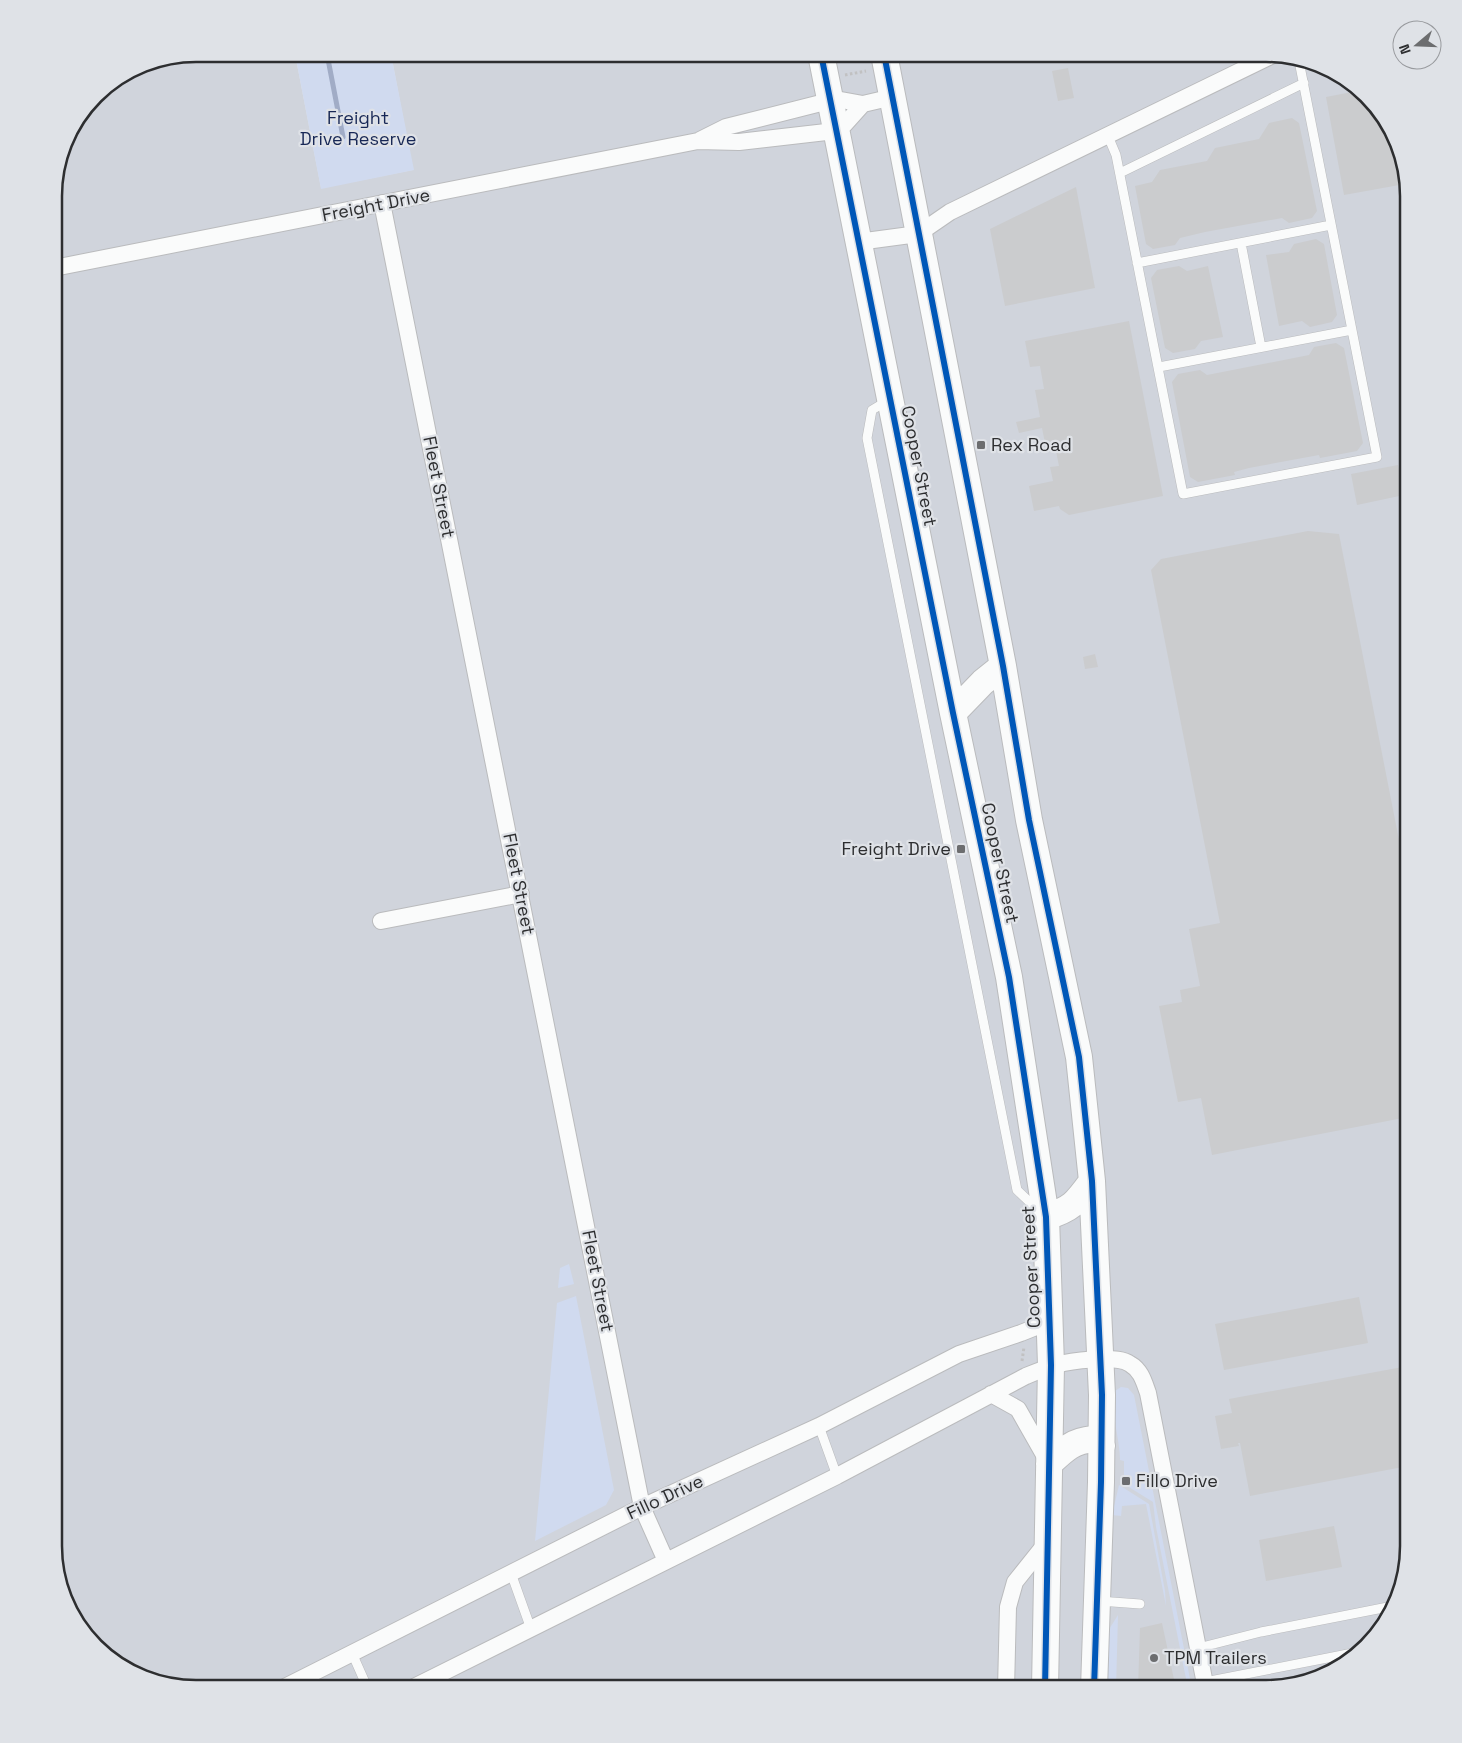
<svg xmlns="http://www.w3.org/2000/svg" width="1462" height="1743" viewBox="0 0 1462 1743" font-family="'Space Grotesk',sans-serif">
	<rect width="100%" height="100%" fill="#e1e3e5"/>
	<path fill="#d0d4dc" d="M 196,54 L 295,54 L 321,188 L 413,170 L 391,54 L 786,54 L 788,63 L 831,54 L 1275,54 L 1337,73 L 1384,117 L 1408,196 L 1408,1547 L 1389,1618 L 1345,1665 L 1266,1689 L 196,1689 L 125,1670 L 78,1626 L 54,1547 L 54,187 L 69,133 L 102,89 L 142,64 Z"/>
	<path fill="#d0daef" d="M 295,54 L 391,54 L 414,170 L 321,189 Z
		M 569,1264 L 574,1284 L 558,1288 L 560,1268 Z
		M 576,1296 L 614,1490 L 606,1505 L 535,1541 L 557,1303 Z
		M 1121,1387 L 1128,1388 L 1134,1395 L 1192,1689 L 1188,1689 L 1156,1527 L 1153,1502 L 1124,1484 L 1124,1461 L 1120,1460 C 1120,1438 1110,1414 1115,1391 Z
		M 1119,1485 L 1149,1504 L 1165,1591 L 1166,1606 L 1146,1504 L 1122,1506 L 1121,1516 L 1112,1515 Z
		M 1118,1615 L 1116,1689 L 1107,1689 L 1108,1631 Z"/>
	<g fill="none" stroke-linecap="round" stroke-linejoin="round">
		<path stroke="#a1acc6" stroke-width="5" d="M 327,54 L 343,137"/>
	</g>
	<path fill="#cbccce" d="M 1068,68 L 1074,98 L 1058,101 L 1052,71 Z
		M 1357,91 L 1384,117 L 1405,184 L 1344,195 L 1326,97 Z
		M 1292,118 L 1299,123 L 1317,211 L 1312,218 L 1289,223 L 1282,218 L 1205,232 L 1180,238 L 1175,245 L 1153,249 L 1146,244 L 1135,186 L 1152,182 L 1160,170 L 1207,161 L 1215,148 L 1259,139 L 1269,123 Z
		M 1076,187 L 1095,288 L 1005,306 L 990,229 Z
		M 1316,239 L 1324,244 L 1337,315 L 1332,322 L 1310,327 L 1302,321 L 1279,326 L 1266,255 L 1289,252 L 1294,244 Z
		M 1179,266 L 1187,271 L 1208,266 L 1223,337 L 1201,341 L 1195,349 L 1173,353 L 1165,348 L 1151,278 L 1157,270 Z
		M 1129,321 L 1163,496 L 1069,515 L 1060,509 L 1059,506 L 1034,511 L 1029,486 L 1053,481 L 1050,467 L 1059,466 L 1054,441 L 1045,443 L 1042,428 L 1019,433 L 1016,422 L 1040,417 L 1035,390 L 1044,389 L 1040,366 L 1030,367 L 1025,341 Z
		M 1336,343 L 1344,348 L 1363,443 L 1357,451 L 1320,458 L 1319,455 L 1249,468 L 1234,472 L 1235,475 L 1198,482 L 1190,477 L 1172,382 L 1178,374 L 1200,370 L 1207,375 L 1309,355 L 1314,347 Z
		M 1398,465 L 1404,495 L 1357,505 L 1351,474 Z
		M 1308,531 L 1339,534 L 1408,886 L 1408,1117 L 1212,1155 L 1201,1098 L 1178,1102 L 1159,1006 L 1182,1002 L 1180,990 L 1200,986 L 1189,929 L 1220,923 L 1151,570 L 1161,559 Z
		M 1095,654 L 1098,667 L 1085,669 L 1083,657 Z
		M 1359,1297 L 1368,1343 L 1224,1370 L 1215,1324 Z
		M 1408,1366 L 1408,1466 L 1250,1496 L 1240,1443 L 1238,1443 L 1239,1446 L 1221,1449 L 1215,1416 L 1232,1413 L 1229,1399 Z
		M 1334,1526 L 1342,1567 L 1266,1581 L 1259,1540 Z
		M 1162,1623 L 1176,1689 L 1138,1689 L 1140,1628 Z"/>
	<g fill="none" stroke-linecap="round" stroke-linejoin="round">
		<defs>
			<path id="service" d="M 1108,136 L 1116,155 L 1183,494 L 1377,457 L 1299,61
				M 1120,173 L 1304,83
				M 1241,243 L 1261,347
				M 1137,263 L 1331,225
				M 1159,367 L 1352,330
				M 887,401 L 872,410 L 867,438 L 1017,1190 L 1038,1210
				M 819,1426 L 837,1476
				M 511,1573 L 531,1629
				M 1099,1601 L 1140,1604
				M 1198,1648 L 1261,1632 L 1393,1606
				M 352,1653 L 368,1689
				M 1205,1682 L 1358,1652"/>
			<path id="minor" d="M 700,140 L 726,127 L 829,101 L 841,100 L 863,104 L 893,97
				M 382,203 L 642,1507 L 666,1561
				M 858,242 L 918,234 L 950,212 L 1275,54
				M 54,268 L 698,141 L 739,142 L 835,131 L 845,124 L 863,104
				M 381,921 L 521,894
				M 991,1394 L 1018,1409 L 1047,1460
				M 281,1689 L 642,1507 L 819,1426 L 959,1354 L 1021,1333 L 1036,1327 L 1048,1312
				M 410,1689 L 837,1476 L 1026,1376 C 1057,1363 1070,1360 1104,1359 C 1113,1359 1123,1359 1130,1364 C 1141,1370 1144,1382 1148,1393 L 1206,1689
				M 1006,1689 L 1008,1607 L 1015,1582 L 1047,1542"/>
			<path id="primary" d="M 821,54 L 953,713 L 1009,977 L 1046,1217 L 1051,1365 L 1045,1689
				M 884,54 L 1003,666 L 1029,820 L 1079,1057 L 1092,1181 L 1102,1395 L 1101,1482 L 1094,1689
				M 953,713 L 983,682 L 1003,666
				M 1046,1217 C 1072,1209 1076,1203 1092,1181
				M 1049,1464 C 1064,1450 1072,1441 1093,1439 L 1102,1446"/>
		</defs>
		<use href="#service" stroke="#babbbd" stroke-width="10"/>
		<use href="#minor" stroke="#babbbd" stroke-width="18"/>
		<use href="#primary" stroke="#babbbd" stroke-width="28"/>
		<path stroke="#c1c1c2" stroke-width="3" stroke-dasharray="2.5 2.5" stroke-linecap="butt" d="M 845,75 L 866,71
			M 1022,1361 L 1024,1347"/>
		<use href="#service" stroke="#fafbfb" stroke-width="9"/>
		<use href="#minor" stroke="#fafbfb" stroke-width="16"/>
		<use href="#primary" stroke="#fafbfb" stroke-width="26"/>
		<defs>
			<path id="cycleway" d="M 821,54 L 953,713 L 1009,977 L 1046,1217 L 1051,1365 L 1045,1689
				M 884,54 L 1003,666 L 1029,820 L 1079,1057 L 1092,1181 L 1102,1395 L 1101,1482 L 1094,1689"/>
		</defs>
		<use href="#cycleway" stroke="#dfe2e7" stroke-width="9"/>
		<use href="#cycleway" stroke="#0057b8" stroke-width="6"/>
	</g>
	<g fill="#6c6d6f" stroke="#dfe2e7" stroke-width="2">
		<rect x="976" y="440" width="10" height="10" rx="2.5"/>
		<rect x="956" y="844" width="10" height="10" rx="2.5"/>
		<rect x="1121" y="1476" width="10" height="10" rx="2.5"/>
		<circle cx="1154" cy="1658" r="5"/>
	</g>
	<g text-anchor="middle" stroke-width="4.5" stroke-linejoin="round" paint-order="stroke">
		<g font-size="18" fill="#182856" stroke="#dfe2e7">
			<text x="358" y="124">Freight<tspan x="358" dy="21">Drive Reserve</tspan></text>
		</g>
		<g font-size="18" fill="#2d2e30" stroke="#dfe2e7">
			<text transform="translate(376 205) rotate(-11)" y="6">Freight Drive</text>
			<text transform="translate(919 466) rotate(79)" y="6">Cooper Street</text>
			<text transform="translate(439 487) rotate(79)" y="6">Fleet Street</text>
			<text transform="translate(1000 863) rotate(78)" y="6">Cooper Street</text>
			<text transform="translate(519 884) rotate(79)" y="6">Fleet Street</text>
			<text transform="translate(1031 1267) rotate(-93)" y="6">Cooper Street</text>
			<text transform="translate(598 1281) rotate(79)" y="6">Fleet Street</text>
			<text transform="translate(665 1497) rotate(-25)" y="6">Fillo Drive</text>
		</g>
		<g font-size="18" fill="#2d2e30" stroke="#dfe2e7" text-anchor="start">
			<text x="991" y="451">Rex Road</text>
			<text x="951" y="855" text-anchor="end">Freight Drive</text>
			<text x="1136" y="1487">Fillo Drive</text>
			<text x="1164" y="1664">TPM Trailers</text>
		</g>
	</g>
	<path d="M0 0H1462V1743H0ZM196 62H1266A134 134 0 0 1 1400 196V1546A134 134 0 0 1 1266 1680H196A134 134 0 0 1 62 1546V196A134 134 0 0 1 196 62Z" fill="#dfe2e7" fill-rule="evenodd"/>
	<path fill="none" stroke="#2d2e30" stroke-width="2.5" d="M196 62H1266A134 134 0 0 1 1400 196V1546A134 134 0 0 1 1266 1680H196A134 134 0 0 1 62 1546V196A134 134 0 0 1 196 62Z"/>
	<g transform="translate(1417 45) rotate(251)"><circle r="24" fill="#dfe2e7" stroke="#989a9e"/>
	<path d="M0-4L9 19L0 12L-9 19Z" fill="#6c6d6f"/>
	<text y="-8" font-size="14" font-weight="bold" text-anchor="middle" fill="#2d2e30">N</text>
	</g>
</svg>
